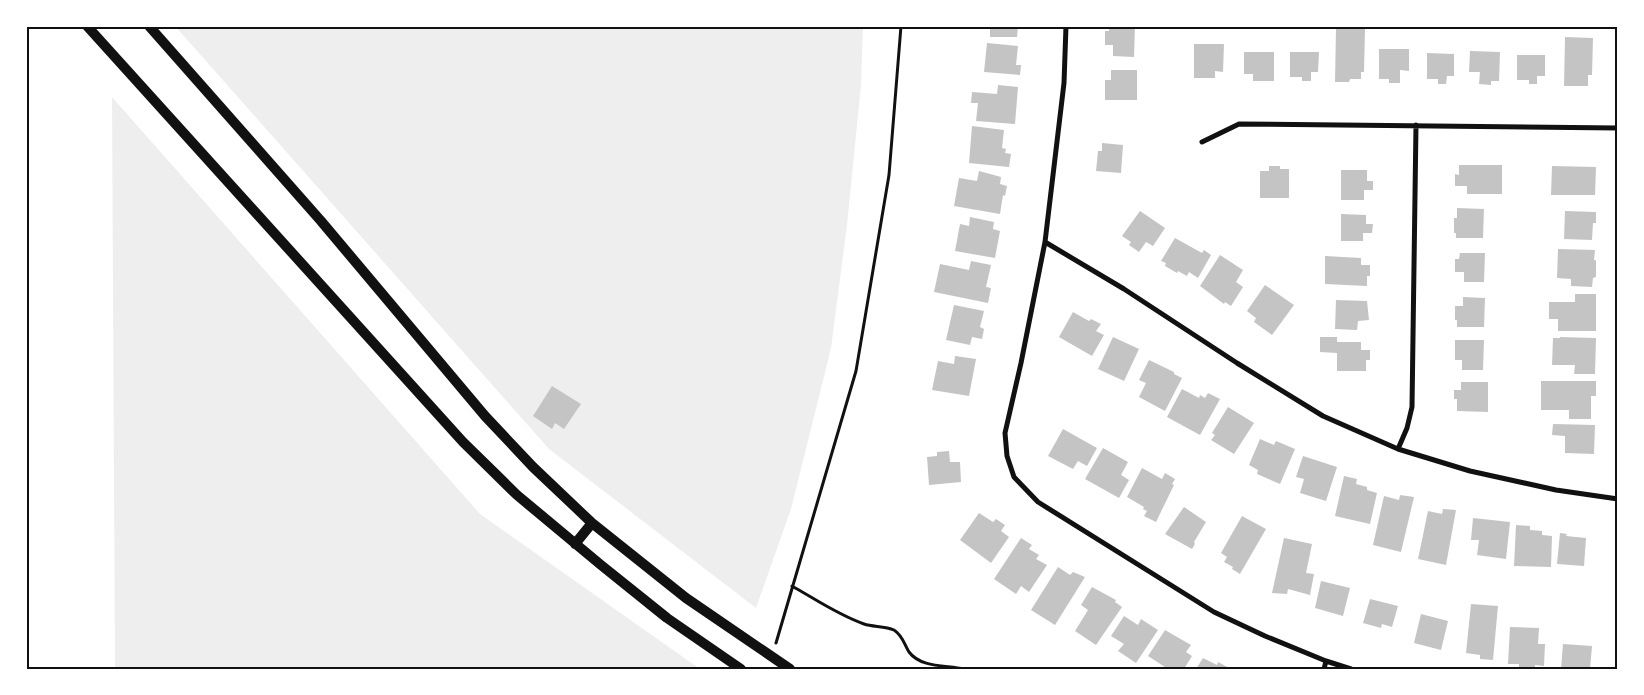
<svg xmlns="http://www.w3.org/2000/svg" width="1644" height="695" viewBox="0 0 1644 695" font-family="'Asap Condensed',sans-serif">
	<rect width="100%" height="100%" fill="#fff"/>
	<path fill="#eee" d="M 175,26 L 863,26 L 861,85 L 847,225 L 831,348 L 791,509 L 756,608 L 549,449 Z
		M 112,97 L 480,514 L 700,669 L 115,669 Z"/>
	<path fill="#c4c4c4" d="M 990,26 L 1018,26 L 1017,37 L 990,37 Z
		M 1109,26 L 1135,26 L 1134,57 L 1113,56 L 1113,45 L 1105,45 L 1105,31 L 1109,31 Z
		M 1336,28 L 1365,29 L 1364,72 L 1361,72 L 1361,79 L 1350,79 L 1349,82 L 1335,82 Z
		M 1565,37 L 1593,38 L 1592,75 L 1588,75 L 1588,86 L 1564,86 Z
		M 987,43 L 1018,46 L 1016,65 L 1021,65 L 1020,75 L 984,72 Z
		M 1194,44 L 1224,44 L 1223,72 L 1215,71 L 1215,78 L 1194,78 Z
		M 1379,49 L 1409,49 L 1409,71 L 1400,70 L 1400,83 L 1389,83 L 1389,79 L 1379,79 Z
		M 1470,51 L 1500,52 L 1499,81 L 1491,81 L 1491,85 L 1479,84 L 1480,72 L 1469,72 Z
		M 1244,52 L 1274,52 L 1274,81 L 1253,81 L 1253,74 L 1244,74 Z
		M 1290,52 L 1319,52 L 1318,72 L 1311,72 L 1311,81 L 1302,81 L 1302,77 L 1290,77 Z
		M 1427,53 L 1454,54 L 1454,76 L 1447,76 L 1446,84 L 1438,84 L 1438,79 L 1427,79 Z
		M 1517,55 L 1545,55 L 1545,76 L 1537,76 L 1537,84 L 1529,84 L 1529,80 L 1517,80 Z
		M 1111,70 L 1137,70 L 1137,100 L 1105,100 L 1105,80 L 1111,80 Z
		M 998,85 L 1018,87 L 1015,124 L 976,121 L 978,103 L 971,103 L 972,92 L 997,94 Z
		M 972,126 L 1004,130 L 1002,148 L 1006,149 L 1005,153 L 1011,154 L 1009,167 L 969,163 Z
		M 1102,143 L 1123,145 L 1121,173 L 1096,171 L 1098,151 L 1102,151 Z
		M 1459,165 L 1502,165 L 1502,194 L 1467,194 L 1467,186 L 1455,186 L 1455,174 L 1459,175 Z
		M 1269,166 L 1280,166 L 1280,169 L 1289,169 L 1289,198 L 1260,198 L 1260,171 L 1269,171 Z
		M 1552,166 L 1596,167 L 1595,195 L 1551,195 Z
		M 1341,170 L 1367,170 L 1367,181 L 1373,181 L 1373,190 L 1364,190 L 1364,200 L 1341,200 Z
		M 979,171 L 1001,177 L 1000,184 L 1007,186 L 1005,196 L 1003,195 L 1000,214 L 954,206 L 959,178 L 977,181 Z
		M 1457,208 L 1484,209 L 1483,238 L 1456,238 L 1456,233 L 1454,233 L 1454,218 L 1457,218 Z
		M 1140,211 L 1165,228 L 1153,246 L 1146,242 L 1139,252 L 1129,245 L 1131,242 L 1122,236 Z
		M 1565,211 L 1596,212 L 1596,223 L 1593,223 L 1592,240 L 1564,239 Z
		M 1341,214 L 1366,215 L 1366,224 L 1373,224 L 1372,233 L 1363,233 L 1363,241 L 1341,241 Z
		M 970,217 L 994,222 L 993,229 L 1000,231 L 995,258 L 955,251 L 960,224 L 969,226 Z
		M 1175,238 L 1202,253 L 1204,250 L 1211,255 L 1198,278 L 1189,272 L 1187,276 L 1178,271 L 1177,273 L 1165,266 L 1166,263 L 1161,261 Z
		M 1558,249 L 1595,250 L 1594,260 L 1596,260 L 1596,277 L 1593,278 L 1592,287 L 1571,286 L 1571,279 L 1557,278 Z
		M 1460,253 L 1485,253 L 1484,282 L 1464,282 L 1464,272 L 1455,272 L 1455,259 L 1459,259 Z
		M 1220,255 L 1243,270 L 1236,282 L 1243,287 L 1231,306 L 1225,302 L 1224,304 L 1200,286 Z
		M 1325,256 L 1361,258 L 1361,265 L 1370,265 L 1370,276 L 1367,276 L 1367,286 L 1325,284 Z
		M 971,261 L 991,265 L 986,287 L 991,288 L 988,303 L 934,292 L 940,264 L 969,270 Z
		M 1265,285 L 1294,305 L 1272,335 L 1254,322 L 1256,318 L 1247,311 Z
		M 1575,294 L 1596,294 L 1596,331 L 1558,331 L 1558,319 L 1549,319 L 1549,302 L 1575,302 Z
		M 1463,297 L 1485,298 L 1484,327 L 1457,327 L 1457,320 L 1455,320 L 1455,306 L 1463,306 Z
		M 1336,300 L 1367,301 L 1369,320 L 1358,321 L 1357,330 L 1335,329 Z
		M 954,305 L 984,311 L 980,327 L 984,329 L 982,339 L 972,337 L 970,345 L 946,340 Z
		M 1073,312 L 1089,321 L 1091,319 L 1101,324 L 1096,331 L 1104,335 L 1092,356 L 1059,337 Z
		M 1113,337 L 1139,349 L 1124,381 L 1098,369 Z
		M 1320,337 L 1337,337 L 1337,342 L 1361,342 L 1361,350 L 1370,350 L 1370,360 L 1366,360 L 1366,371 L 1337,371 L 1337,353 L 1320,352 Z
		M 1560,337 L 1596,338 L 1595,374 L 1574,374 L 1575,365 L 1552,365 L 1553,338 L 1560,338 Z
		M 1455,340 L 1484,340 L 1483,370 L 1462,370 L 1462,360 L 1455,360 Z
		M 955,356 L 976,359 L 969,396 L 932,390 L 938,361 L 954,364 Z
		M 1149,360 L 1174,372 L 1174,374 L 1182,378 L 1165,411 L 1139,397 L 1146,383 L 1139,380 Z
		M 1541,381 L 1596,381 L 1596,396 L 1591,396 L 1591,419 L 1569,419 L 1569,410 L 1541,410 Z
		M 1461,382 L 1488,382 L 1488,412 L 1457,411 L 1457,399 L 1454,399 L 1454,390 L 1461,390 Z
		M 552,386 L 581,404 L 564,429 L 555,423 L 552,429 L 533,416 Z
		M 1182,389 L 1199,398 L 1200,395 L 1205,398 L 1208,393 L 1220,399 L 1200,435 L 1167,417 Z
		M 1228,407 L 1254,423 L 1234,454 L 1211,440 L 1215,435 L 1212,433 Z
		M 1553,424 L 1595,425 L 1594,454 L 1565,453 L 1565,436 L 1552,435 Z
		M 1063,429 L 1097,448 L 1087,466 L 1078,461 L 1073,469 L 1048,456 Z
		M 1260,439 L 1274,445 L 1276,441 L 1295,449 L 1280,484 L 1257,474 L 1258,470 L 1249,465 Z
		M 1103,448 L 1128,462 L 1121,475 L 1129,480 L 1119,498 L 1085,479 Z
		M 949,451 L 950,462 L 960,462 L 961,482 L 929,485 L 927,457 L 937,456 L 937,452 Z
		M 1303,456 L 1337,467 L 1326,501 L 1300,493 L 1304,479 L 1296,477 Z
		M 1142,468 L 1162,479 L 1165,473 L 1175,479 L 1172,484 L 1174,485 L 1156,522 L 1144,516 L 1147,511 L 1143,509 L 1144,507 L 1127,497 Z
		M 1344,476 L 1357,479 L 1356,484 L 1367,487 L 1367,490 L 1377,493 L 1370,524 L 1335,516 Z
		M 1400,495 L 1414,497 L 1401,552 L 1373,545 L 1384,496 L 1399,500 Z
		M 1184,507 L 1206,522 L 1194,542 L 1195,544 L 1192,549 L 1165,534 Z
		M 1443,509 L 1456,510 L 1446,565 L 1418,559 L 1428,511 L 1442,514 Z
		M 979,513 L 993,522 L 996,519 L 1005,525 L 1001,531 L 1009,537 L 991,563 L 960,540 Z
		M 1242,516 L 1266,529 L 1240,574 L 1232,569 L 1233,567 L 1224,562 L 1227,557 L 1221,553 Z
		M 1473,518 L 1510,522 L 1506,559 L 1477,555 L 1479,540 L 1471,540 Z
		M 1516,525 L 1530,526 L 1530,530 L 1542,531 L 1542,535 L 1552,536 L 1551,567 L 1514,566 Z
		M 1560,533 L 1567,534 L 1566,536 L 1586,538 L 1584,566 L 1557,564 Z
		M 1021,538 L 1032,545 L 1029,549 L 1039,555 L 1036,559 L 1047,565 L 1029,592 L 1021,586 L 1016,594 L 994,579 Z
		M 1284,538 L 1312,544 L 1306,573 L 1314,574 L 1310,595 L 1288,589 L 1287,594 L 1272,593 Z
		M 1058,567 L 1070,575 L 1073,572 L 1085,577 L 1055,625 L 1031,610 Z
		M 1321,581 L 1350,588 L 1343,616 L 1315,608 Z
		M 1092,587 L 1116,600 L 1115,602 L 1122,607 L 1096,645 L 1075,631 L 1088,610 L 1081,605 Z
		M 1370,599 L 1398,606 L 1392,627 L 1382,624 L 1381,628 L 1363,623 Z
		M 1471,604 L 1498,606 L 1493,660 L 1480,659 L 1480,655 L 1466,653 Z
		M 1421,614 L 1448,621 L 1441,650 L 1414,643 Z
		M 1124,616 L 1138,625 L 1141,619 L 1158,630 L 1136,663 L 1118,651 L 1124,644 L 1111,636 Z
		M 1510,627 L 1539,628 L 1538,644 L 1545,644 L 1544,666 L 1535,665 L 1535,669 L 1519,668 L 1519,664 L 1508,664 Z
		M 1165,630 L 1191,645 L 1186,652 L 1192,656 L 1184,669 L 1168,669 L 1148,656 Z
		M 1563,644 L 1592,646 L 1590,669 L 1561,669 Z
		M 1203,658 L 1217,665 L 1218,662 L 1231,669 L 1196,669 Z"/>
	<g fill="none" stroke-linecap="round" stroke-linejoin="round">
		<path stroke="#111" stroke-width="3" d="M 792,586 C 815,599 838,615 864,624 C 873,627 885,626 894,630 C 903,636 904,644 909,652 C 921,668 946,665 964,669
			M 776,643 L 856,371 L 889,175 L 901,26"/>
		<path stroke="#111" stroke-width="5" d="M 1066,26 L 1064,83 L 1045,242 L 1021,363 L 1005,433 L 1007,456 L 1014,477 L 1038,502 L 1214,612 L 1265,636 L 1326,661 L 1351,669
			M 1202,142 L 1239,124 L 1618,128
			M 1045,242 L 1124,289 L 1237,363 L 1323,416 L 1398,449 L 1470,471 L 1556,490 L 1618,499
			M 1398,449 L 1407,428 L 1412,407 L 1416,125
			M 1324,669 L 1326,661"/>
		<path stroke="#111" stroke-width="10" d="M 87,26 L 463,442 L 517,495 L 601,565 L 667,618 L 741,669
			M 149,26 L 321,221 L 485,416 L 533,467 L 592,523 L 686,598 L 790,669
			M 575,544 L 592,523"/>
	</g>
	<rect width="1644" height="695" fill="none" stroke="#ffffff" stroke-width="55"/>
	<rect x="28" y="28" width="1588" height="640" fill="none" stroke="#111" stroke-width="2"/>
</svg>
